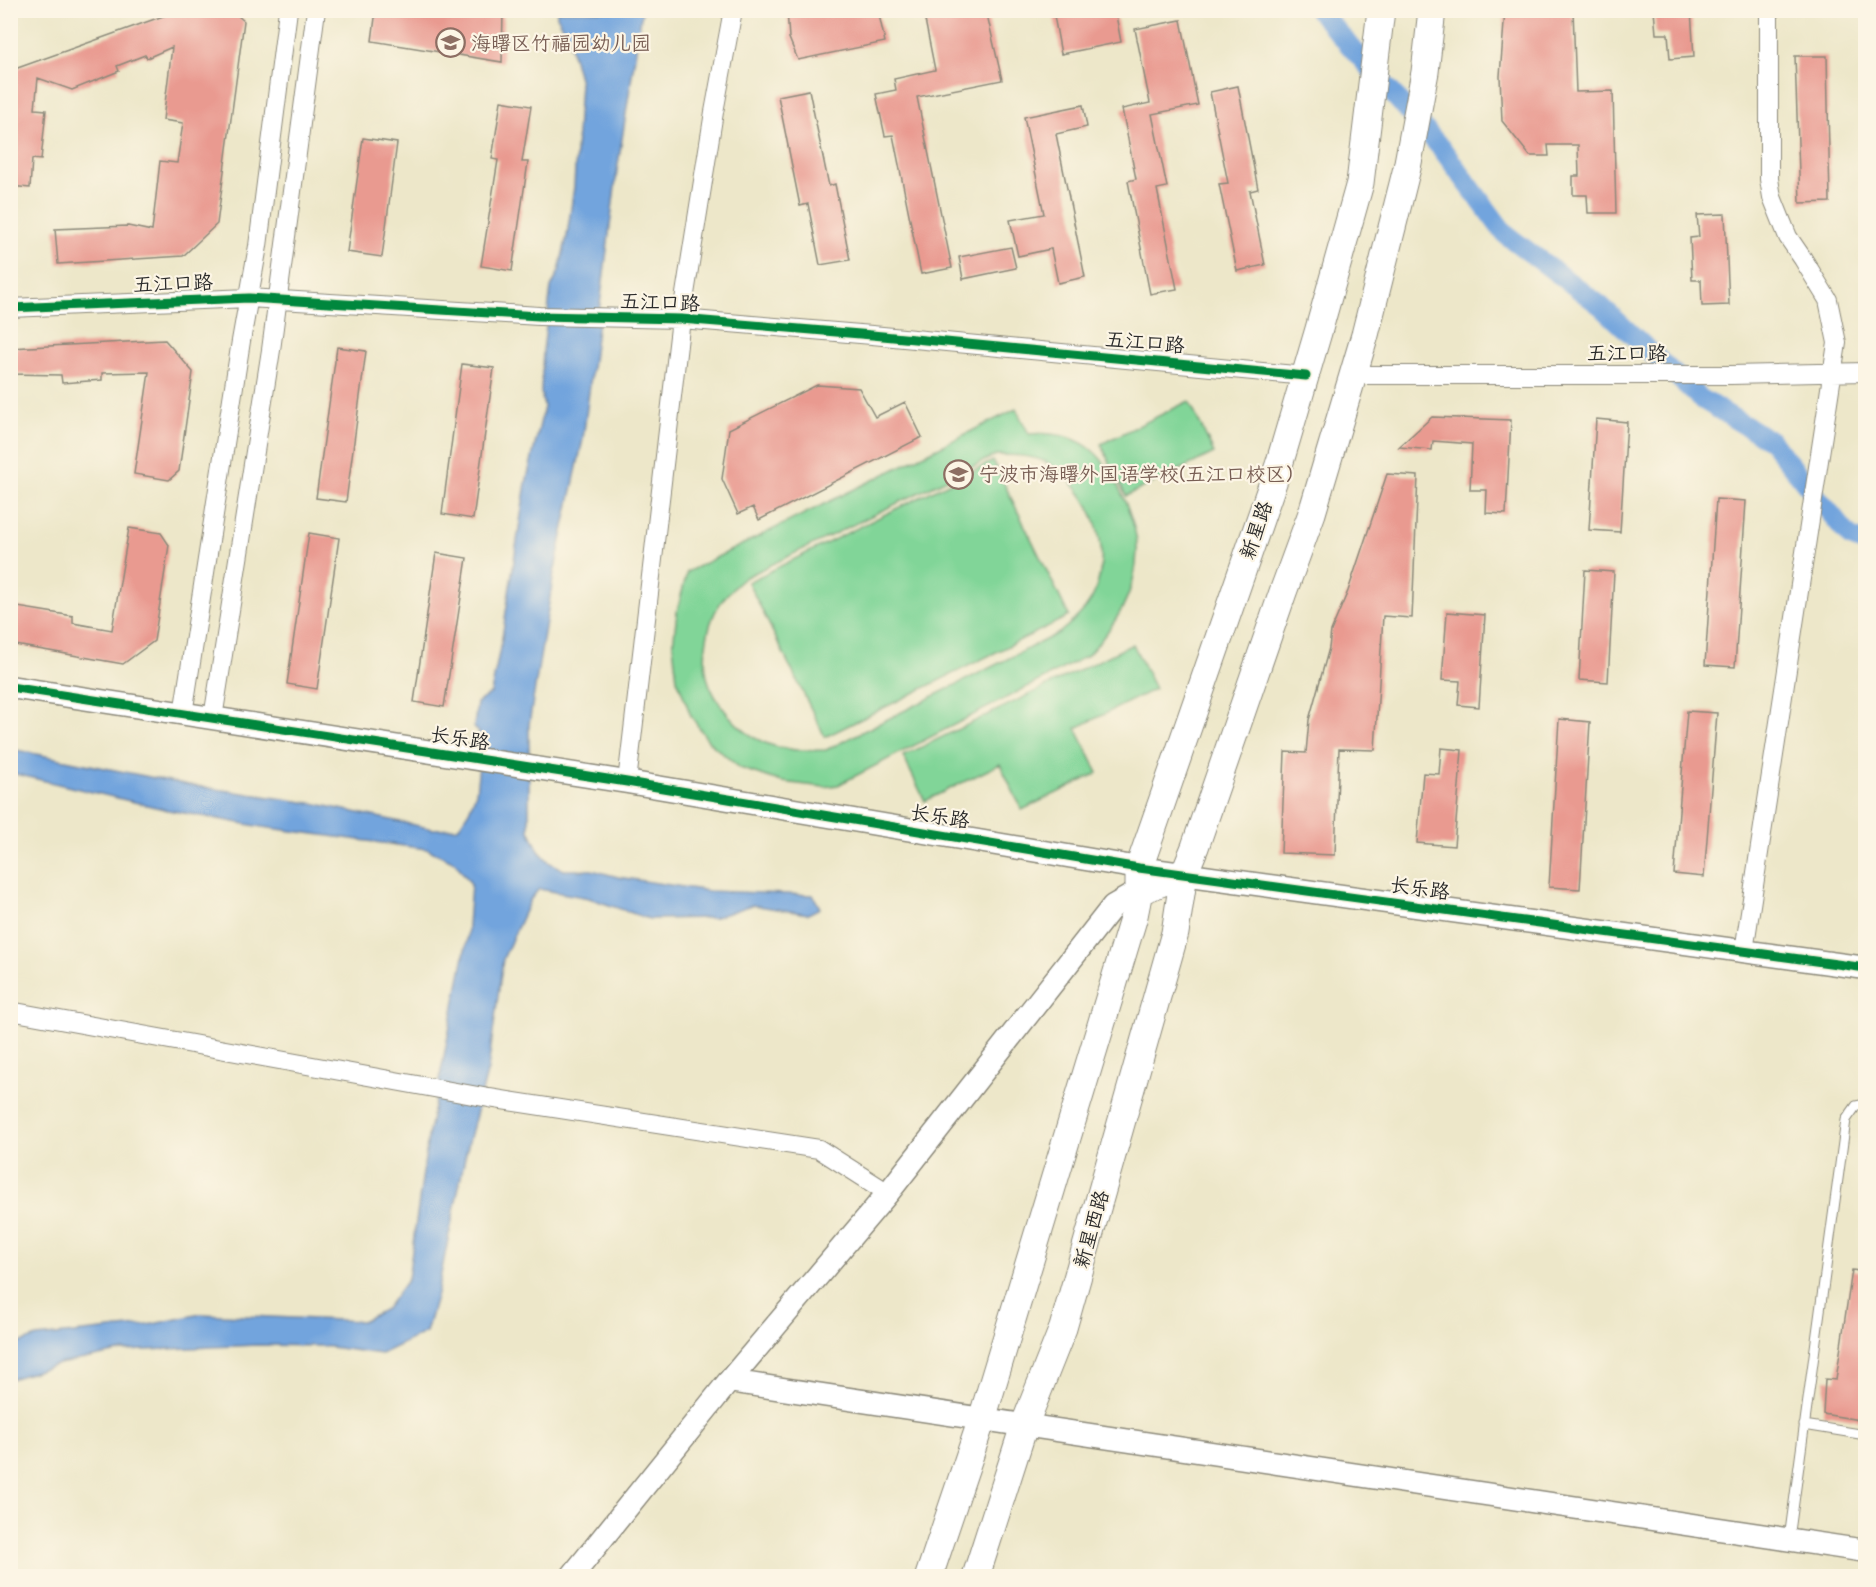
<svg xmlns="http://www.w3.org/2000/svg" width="1876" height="1587" viewBox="0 0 1876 1587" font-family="'Patrick Hand','LXGW WenKai TC',sans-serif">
	<rect width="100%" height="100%" fill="#fcf5e5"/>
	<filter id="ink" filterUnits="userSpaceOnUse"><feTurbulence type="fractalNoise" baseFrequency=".0167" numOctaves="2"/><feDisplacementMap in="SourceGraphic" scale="12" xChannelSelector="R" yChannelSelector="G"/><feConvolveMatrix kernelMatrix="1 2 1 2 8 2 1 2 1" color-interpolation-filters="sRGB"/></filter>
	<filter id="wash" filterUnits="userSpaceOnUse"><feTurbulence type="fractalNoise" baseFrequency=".008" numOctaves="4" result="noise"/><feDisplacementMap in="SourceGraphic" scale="24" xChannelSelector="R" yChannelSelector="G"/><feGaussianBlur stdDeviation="1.35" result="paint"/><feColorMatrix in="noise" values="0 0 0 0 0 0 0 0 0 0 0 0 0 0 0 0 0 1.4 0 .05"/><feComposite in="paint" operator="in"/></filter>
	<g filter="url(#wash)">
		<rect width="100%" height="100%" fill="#ede7c9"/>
		<path fill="#81d598" stroke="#568062" stroke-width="1.5" fill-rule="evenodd" d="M 1189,401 L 1214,453 L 1126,496 L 1101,444 Z
			M 1016,409 L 1029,434 C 1085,430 1107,456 1127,506 C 1132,520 1138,536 1137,551 C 1136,594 1115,626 1087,656 L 838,785 L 824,787 L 782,782 L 740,768 L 709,742 L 691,716 L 677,679 L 673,646 L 677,612 L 687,572 ZM 996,455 C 1013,455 1030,455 1046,462 C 1058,468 1068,478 1077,489 C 1101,519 1109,560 1093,596 C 1086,611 1071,623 1059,633 L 826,750 C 804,751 784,751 763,742 C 739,732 713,701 707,677 C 703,659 706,634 713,617 C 719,601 731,589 744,578 Z
			M 993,461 L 1069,616 L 825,737 L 748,582 Z
			M 1133,644 L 1155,689 L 1076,728 L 1098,773 L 1022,810 L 1000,764 L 925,801 L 903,756 Z"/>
		<path fill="#72a4dd" stroke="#4e6884" stroke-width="1.5" d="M 557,11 L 642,11 L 617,171 L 583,439 L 554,573 L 529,724 L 529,830 L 539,851 L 550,863 L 564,870 L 592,870 L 618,877 L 709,891 L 813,895 L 820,908 L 808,914 L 752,905 L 713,918 L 649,919 L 589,898 L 539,889 L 530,900 L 503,959 L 488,1069 L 465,1157 L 437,1294 L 426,1332 L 381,1354 L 323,1346 L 257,1345 L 124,1351 L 59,1364 L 11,1379 L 11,1346 L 37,1337 L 148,1325 L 201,1314 L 362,1321 L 386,1309 L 408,1279 L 428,1137 L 467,940 L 471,884 L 455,862 L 427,849 L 262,827 L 168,810 L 11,773 L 11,749 L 189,785 L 317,804 L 433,829 L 458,828 L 469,811 L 476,793 L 482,737 L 474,728 L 477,703 L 491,693 L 502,638 L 526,483 L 544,407 L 541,392 L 543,351 L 551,288 L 559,271 L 567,236 L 574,187 L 580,82 L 567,34 L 557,16 Z"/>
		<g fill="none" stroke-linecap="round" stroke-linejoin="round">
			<path stroke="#72a4dd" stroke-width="20" d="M 1318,10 L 1442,149 L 1505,234 L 1601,306 L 1700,398 L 1771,441 L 1850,537 L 1866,543"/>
		</g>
		<g id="blocks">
			<path fill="#e99a90" d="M 180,10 L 231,10 L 244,21 L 217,224 L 183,256 L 58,264 L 55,229 L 128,226 L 152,231 L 160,161 L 177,163 L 183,123 L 163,120 L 172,47 L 147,58 L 145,55 L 117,66 L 119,71 L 72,90 L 38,78 L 35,109 L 46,110 L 41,160 L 32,159 L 30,188 L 10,186 L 10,75 L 14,70 L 12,70 Z
				M 376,10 L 503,10 L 502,62 L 372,41 Z
				M 787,10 L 878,10 L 885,42 L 798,60 L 789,38 Z
				M 923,10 L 986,10 L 1002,80 L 917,97 L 952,268 L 921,274 L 893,135 L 885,136 L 876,94 L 896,90 L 894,79 L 935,70 Z
				M 1053,10 L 1115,10 L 1121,42 L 1061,54 Z
				M 1505,10 L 1573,10 L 1576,92 L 1613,91 L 1616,213 L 1588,213 L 1587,195 L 1573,195 L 1573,176 L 1579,176 L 1578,145 L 1548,145 L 1549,156 L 1530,156 L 1502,121 L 1500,76 Z
				M 1654,10 L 1691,10 L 1694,57 L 1670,59 L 1668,34 L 1656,34 Z
				M 1181,20 L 1198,105 L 1152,114 L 1167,187 L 1157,189 L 1177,289 L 1150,294 L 1128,181 L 1136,179 L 1122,109 L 1150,103 L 1135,29 Z
				M 1795,56 L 1827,56 L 1830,202 L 1800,203 Z
				M 1238,86 L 1258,189 L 1250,191 L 1265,265 L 1237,271 L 1219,184 L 1228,183 L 1210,92 Z
				M 809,90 L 829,186 L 835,184 L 850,260 L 820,265 L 808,204 L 800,206 L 778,96 Z
				M 501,101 L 531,106 L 522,162 L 528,162 L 512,271 L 481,266 L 498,160 L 492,159 Z
				M 1083,105 L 1087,127 L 1056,134 L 1085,277 L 1058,283 L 1051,249 L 1018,256 L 1010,220 L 1044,214 L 1024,117 Z
				M 363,138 L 397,143 L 382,257 L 347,252 Z
				M 1725,214 L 1729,305 L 1702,306 L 1701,280 L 1692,280 L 1690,238 L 1699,237 L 1697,215 Z
				M 1011,247 L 1016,268 L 963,279 L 959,257 Z
				M 165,340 L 193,372 L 179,471 L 169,480 L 134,474 L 149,372 L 102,373 L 102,380 L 62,383 L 61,375 L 10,374 L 10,348 Z
				M 337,347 L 366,351 L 346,502 L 316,498 Z
				M 462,364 L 494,368 L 473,519 L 442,514 Z
				M 817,385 L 859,388 L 875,417 L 905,402 L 922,437 L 759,520 L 753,507 L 738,514 L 722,479 L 729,429 Z
				M 1432,417 L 1511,420 L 1506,514 L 1486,513 L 1487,490 L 1470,490 L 1472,444 L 1433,441 L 1432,450 L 1399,447 Z
				M 1596,419 L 1627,422 L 1620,532 L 1589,530 Z
				M 1387,474 L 1418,476 L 1412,618 L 1383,616 L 1375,750 L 1339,749 L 1335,855 L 1281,853 L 1285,752 L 1306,753 L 1309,720 L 1329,648 L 1331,631 L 1348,591 Z
				M 1716,499 L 1746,501 L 1735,667 L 1705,665 Z
				M 129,528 L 161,533 L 169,545 L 154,641 L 123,664 L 10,644 L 10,614 L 17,615 L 18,607 L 73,616 L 73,623 L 112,630 Z
				M 309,533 L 339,538 L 317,689 L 287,684 Z
				M 436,553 L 467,558 L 444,707 L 414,702 Z
				M 1585,570 L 1614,572 L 1608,682 L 1579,680 Z
				M 1447,612 L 1485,615 L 1479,707 L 1458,705 L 1460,681 L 1442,680 Z
				M 1687,711 L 1717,713 L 1704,877 L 1674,874 Z
				M 1559,719 L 1590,722 L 1580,889 L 1549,887 Z
				M 1441,748 L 1462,750 L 1454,846 L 1417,843 L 1423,773 L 1439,774 Z
				M 1852,1270 L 1866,1272 L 1866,1421 L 1823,1414 L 1825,1379 L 1836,1380 Z"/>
		</g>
	</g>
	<g filter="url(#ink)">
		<use href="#blocks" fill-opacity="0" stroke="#8c897a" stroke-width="1.5"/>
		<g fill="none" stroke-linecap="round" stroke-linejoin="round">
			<defs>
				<path id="service" d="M 1804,1425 L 1866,1435
					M 1789,1539 L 1846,1120 L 1856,1106 L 1866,1104"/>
				<path id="minor" d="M 10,308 L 249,298 L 539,316 L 681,319 L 872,335 L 1306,376
					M 1353,375 L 1731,375 L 1866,372
					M 183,714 L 241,341 L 258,246 L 288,10
					M 213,718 L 271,350 L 316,10
					M 627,782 L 681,319 L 714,112 L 733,10
					M 1744,951 L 1837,343 L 1828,300 L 1803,259 L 1788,237 L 1772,197 L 1769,179 L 1769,10
					M 10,1011 L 489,1098 L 819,1149 L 888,1193"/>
				<path id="tertiary" d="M 10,687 L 627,782 L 1139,868 L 1866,968
					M 729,1381 L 1866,1551
					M 572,1576 L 729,1381 L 888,1193 L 1113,906 L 1139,891"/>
				<path id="primary" d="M 1139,891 L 1184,874 L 1195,847 L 1283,592 L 1312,513 L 1365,335 L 1407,168 L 1425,72 L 1432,10
					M 929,1576 L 982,1419 L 1134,916 L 1139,891 L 1139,868 L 1279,465 L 1319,329 L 1360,183 L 1381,10
					M 976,1576 L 1024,1426 L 1063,1328 L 1175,933 L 1184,874"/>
			</defs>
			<use href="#service" stroke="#8c897a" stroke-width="11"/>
			<use href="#minor" stroke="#8c897a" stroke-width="20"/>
			<use href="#tertiary" stroke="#8c897a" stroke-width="25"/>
			<use href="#primary" stroke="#8c897a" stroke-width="29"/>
			<use href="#service" stroke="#fff" stroke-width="9"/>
			<use href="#minor" stroke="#fff" stroke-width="18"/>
			<use href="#tertiary" stroke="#fff" stroke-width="22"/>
			<use href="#primary" stroke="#fff" stroke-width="27"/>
			<defs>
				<path id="cycleway" d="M 10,308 L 249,298 L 539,316 L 681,319 L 872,335 L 1306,376
					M 10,687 L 627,782 L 1139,868 L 1866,968"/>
			</defs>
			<use href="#cycleway" stroke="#fcf5e5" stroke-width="13"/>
			<use href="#cycleway" stroke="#00873e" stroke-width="9"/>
		</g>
	</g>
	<defs>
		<symbol id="school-ring" viewBox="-11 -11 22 22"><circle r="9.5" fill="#fcf5e5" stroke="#8d6e63" stroke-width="1.5"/><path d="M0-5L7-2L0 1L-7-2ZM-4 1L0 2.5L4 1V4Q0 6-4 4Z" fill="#8d6e63"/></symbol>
	</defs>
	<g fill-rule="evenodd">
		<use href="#school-ring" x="434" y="26" width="33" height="33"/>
		<use href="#school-ring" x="942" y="458" width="33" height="33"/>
	</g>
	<g text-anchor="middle" stroke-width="4.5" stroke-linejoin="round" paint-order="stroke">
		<g font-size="20" fill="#785e54" stroke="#fcf5e5" text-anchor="start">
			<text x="471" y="50">海曙区竹福园幼儿园</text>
			<text x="979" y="481">宁波市海曙外国语学校(五江口校区)</text>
		</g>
		<g font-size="20" fill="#2b2b2b" stroke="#fcf5e5">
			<text transform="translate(173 283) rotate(-2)" y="7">五江口路</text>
			<text transform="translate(660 302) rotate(2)" y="7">五江口路</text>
			<text transform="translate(1145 342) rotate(5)" y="7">五江口路</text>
			<text x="1627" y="360">五江口路</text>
			<text transform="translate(1256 530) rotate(-71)" y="7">新星路</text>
			<text transform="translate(460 738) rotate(9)" y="7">长乐路</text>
			<text transform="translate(940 816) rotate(9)" y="7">长乐路</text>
			<text transform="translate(1420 888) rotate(8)" y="7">长乐路</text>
			<text transform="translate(1091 1229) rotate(-74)" y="7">新星西路</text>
		</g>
	</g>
	<rect width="1876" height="1587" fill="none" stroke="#fcf5e5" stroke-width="36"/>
</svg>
